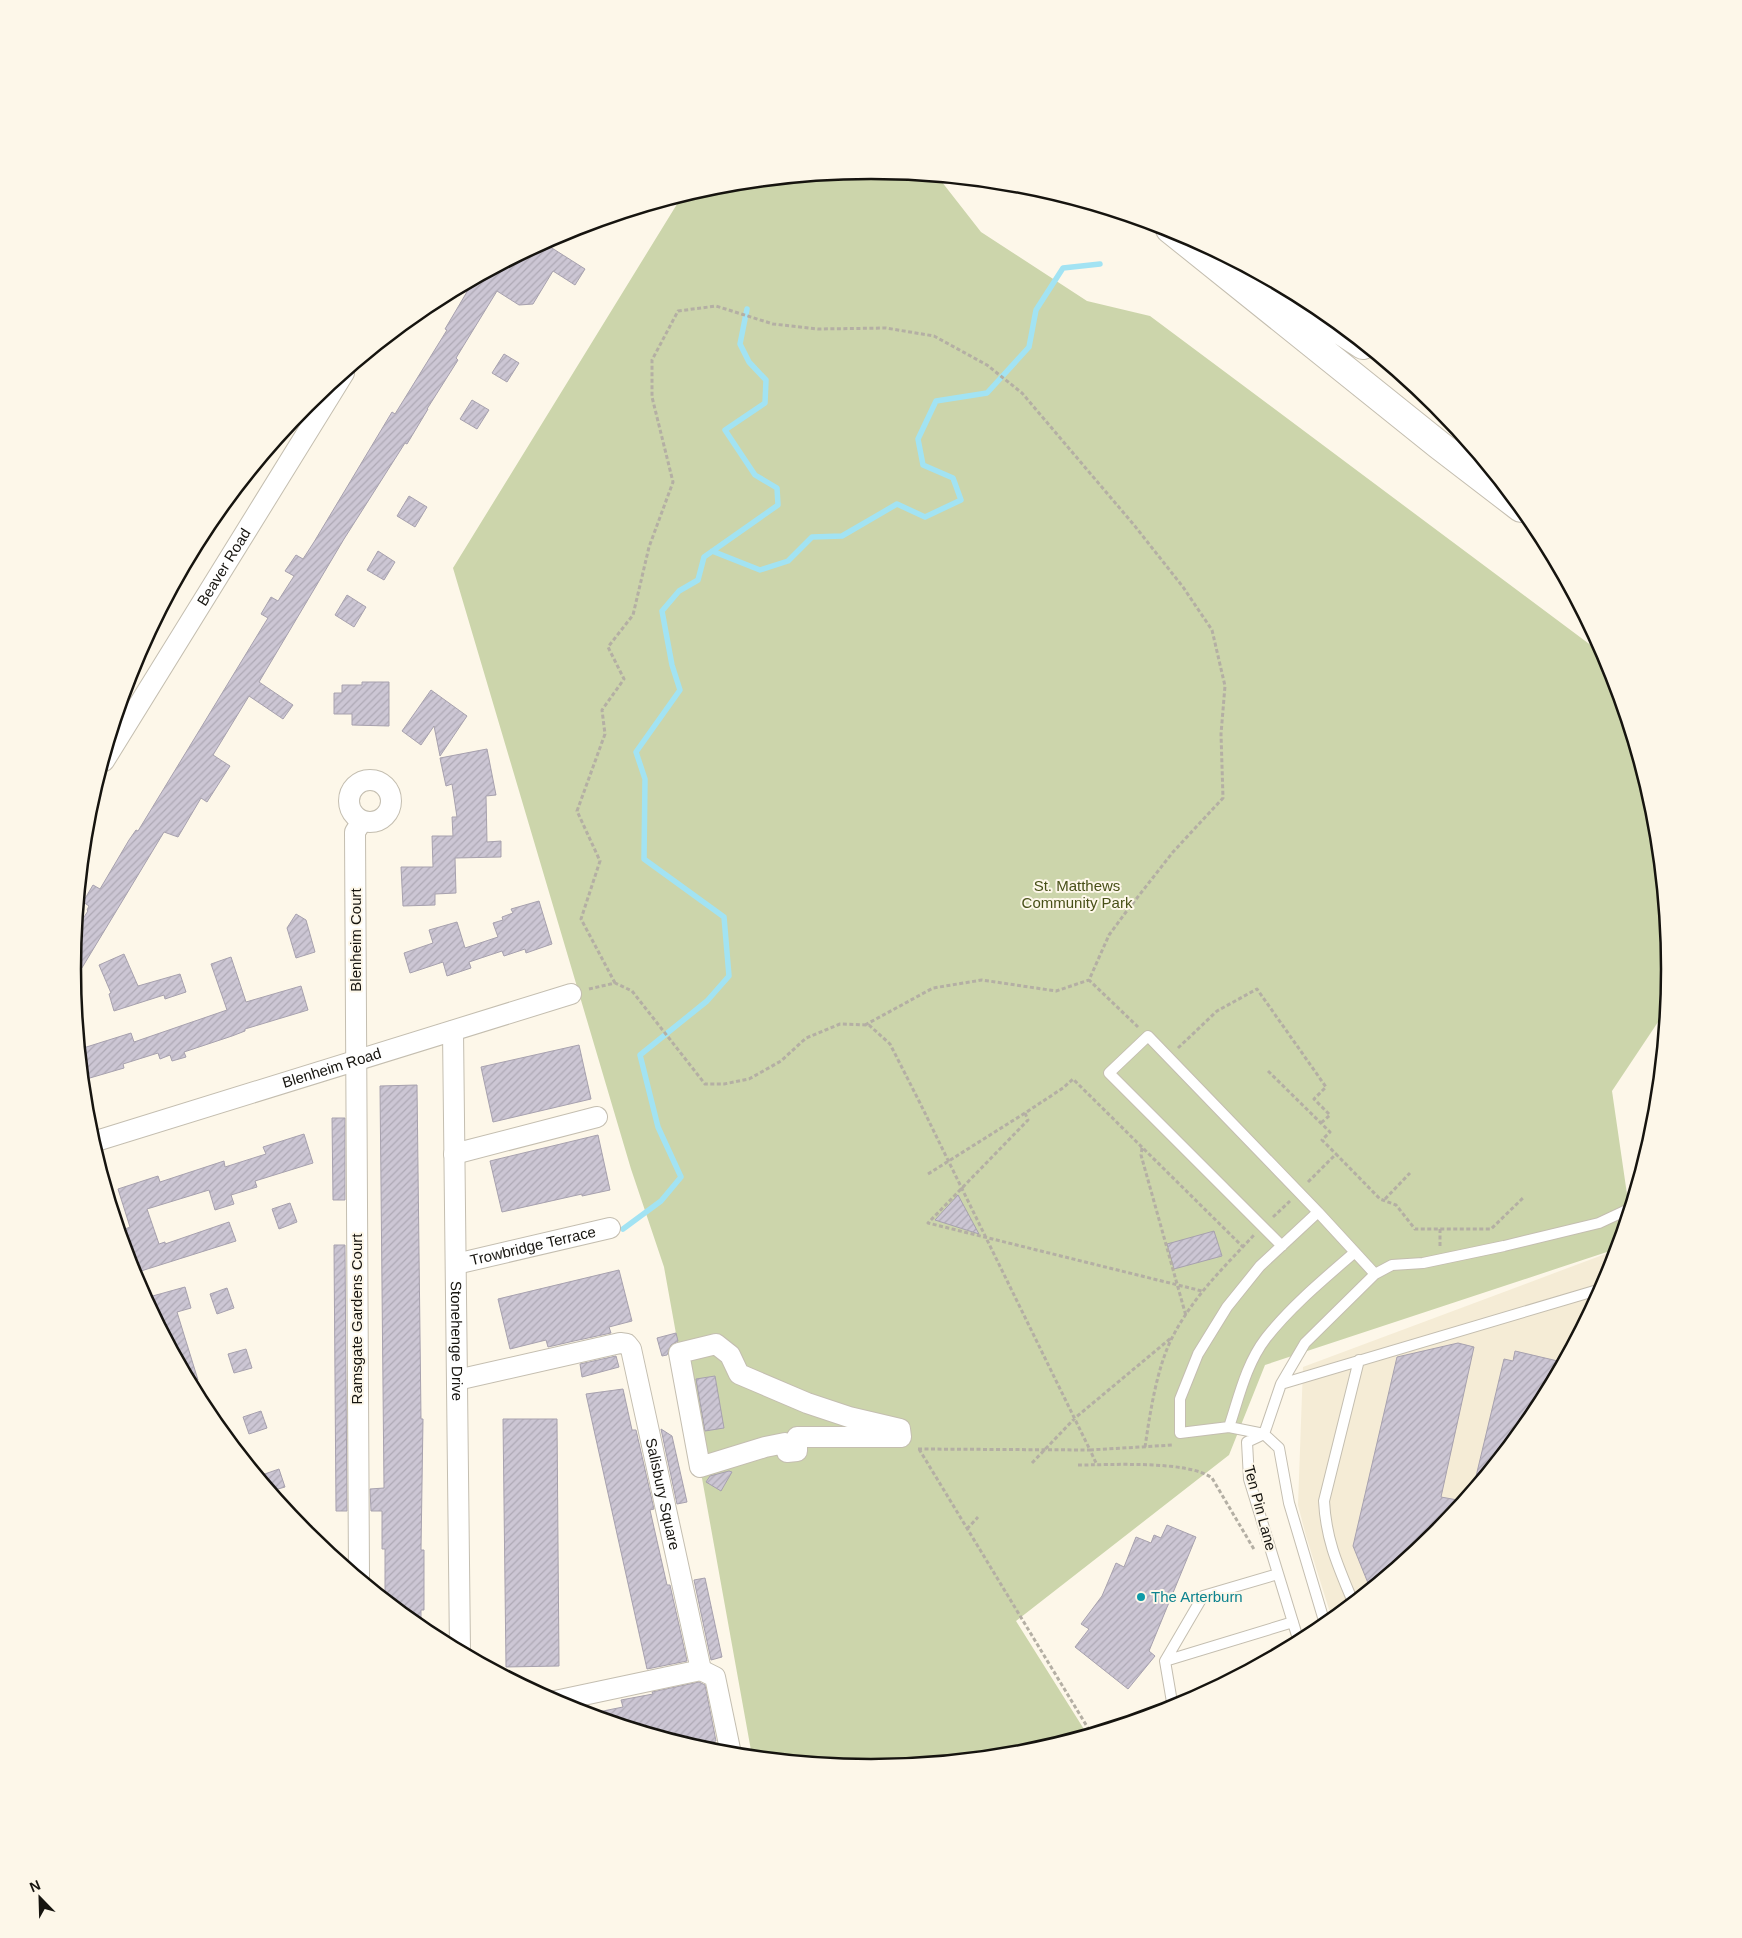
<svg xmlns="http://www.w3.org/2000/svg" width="1742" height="1938" viewBox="0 0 1742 1938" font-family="Arial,sans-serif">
	<defs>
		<pattern id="building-hatch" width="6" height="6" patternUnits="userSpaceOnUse" patternTransform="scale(1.25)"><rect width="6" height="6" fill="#ccc6d4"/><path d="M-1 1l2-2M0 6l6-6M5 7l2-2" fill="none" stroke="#aea9b5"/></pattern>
	</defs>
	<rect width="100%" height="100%" fill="#fdf7e9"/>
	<path fill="#f5ecd6" d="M 1616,1250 L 1609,1275 L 1535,1413 L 1435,1534 L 1332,1619 L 1306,1536 L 1298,1505 L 1303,1367 Z"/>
	<path fill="#ccd5ab" d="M 871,171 L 938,177 L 981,232 L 1087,301 L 1150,316 L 1604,655 L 1609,664 L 1654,814 L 1669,969 L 1666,1010 L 1612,1091 L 1629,1208 L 1616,1249 L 1265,1365 L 1229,1455 L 1016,1621 L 1087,1734 L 1026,1752 L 871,1767 L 752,1756 L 664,1267 L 631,1169 L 453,568 L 682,196 L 716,186 Z"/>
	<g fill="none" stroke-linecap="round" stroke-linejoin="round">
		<path stroke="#a2e3f3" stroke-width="5.5" d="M 712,551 L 760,570 L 788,561 L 812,537 L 842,536 L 897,504 L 925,517 L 961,500 L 953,478 L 923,465 L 918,439 L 936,401 L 987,393 L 1029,347 L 1036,310 L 1063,268 L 1100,264
			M 623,1229 L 661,1201 L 681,1177 L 658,1127 L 640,1055 L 707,1001 L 729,976 L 724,917 L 644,859 L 645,779 L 636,752 L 680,690 L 672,665 L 662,611 L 679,591 L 698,580 L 704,557 L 778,505 L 777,488 L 755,475 L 725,430 L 765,403 L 766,380 L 749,362 L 740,344 L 747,309"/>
	</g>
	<path fill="url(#building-hatch)" stroke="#a7a1ae" d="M 544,243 L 585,269 L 575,285 L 553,271 L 533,304 L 519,305 L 497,291 L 456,358 L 458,360 L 427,409 L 428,409 L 407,444 L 405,443 L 344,539 L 259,682 L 293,705 L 283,719 L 249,696 L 213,755 L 230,766 L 207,802 L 201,798 L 178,837 L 164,832 L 74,981 L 72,969 L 76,929 L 88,911 L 87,910 L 89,906 L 83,902 L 93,885 L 100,889 L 129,840 L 136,830 L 138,831 L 263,626 L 268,618 L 261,614 L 271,597 L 278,601 L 294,576 L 285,571 L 296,555 L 303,559 L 314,542 L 392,412 L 395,414 L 447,330 L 445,329 L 474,280 Z
		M 504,354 L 519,363 L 507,382 L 492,373 Z
		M 472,400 L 489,410 L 477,429 L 460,419 Z
		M 409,496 L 427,507 L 415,527 L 397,516 Z
		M 378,551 L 395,562 L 384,580 L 367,570 Z
		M 347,595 L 366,607 L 354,627 L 335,615 Z
		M 362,682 L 389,682 L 389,726 L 352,725 L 352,714 L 334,714 L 334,693 L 342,693 L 342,685 L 362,685 Z
		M 431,690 L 467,716 L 440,756 L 434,726 L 421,745 L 402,731 Z
		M 487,749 L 496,795 L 486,796 L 487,842 L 501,841 L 501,857 L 455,858 L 456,893 L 435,894 L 435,905 L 403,906 L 401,867 L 433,867 L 432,836 L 453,836 L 452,817 L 457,817 L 452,784 L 446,786 L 440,758 Z
		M 539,901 L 552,944 L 526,953 L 525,949 L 504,956 L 502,951 L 469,962 L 471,968 L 447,976 L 443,962 L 410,973 L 404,953 L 433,943 L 429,930 L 457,922 L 465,948 L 498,937 L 493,923 L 503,920 L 502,917 L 513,913 L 511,909 Z
		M 296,914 L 306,920 L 315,952 L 296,958 L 287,928 Z
		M 124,954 L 138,986 L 180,974 L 186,992 L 165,999 L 164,995 L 114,1011 L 109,994 L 111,993 L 99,965 Z
		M 231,957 L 246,1002 L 301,986 L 308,1010 L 245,1029 L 245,1031 L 232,1036 L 184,1052 L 186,1057 L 172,1061 L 170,1055 L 160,1059 L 158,1053 L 123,1064 L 124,1068 L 83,1080 L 80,1049 L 131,1033 L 134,1042 L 227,1010 L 211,964 Z
		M 579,1045 L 591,1099 L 493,1122 L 481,1067 Z
		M 417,1085 L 421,1419 L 423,1419 L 421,1550 L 424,1550 L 424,1610 L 421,1610 L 421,1628 L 385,1598 L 385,1549 L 382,1549 L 382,1511 L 371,1511 L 370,1489 L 384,1488 L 380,1086 Z
		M 332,1118 L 345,1118 L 345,1200 L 333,1200 Z
		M 304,1134 L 313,1163 L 255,1181 L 257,1187 L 231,1195 L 234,1204 L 215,1210 L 209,1190 L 147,1209 L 159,1244 L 165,1242 L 165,1244 L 229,1222 L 236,1241 L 141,1271 L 140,1265 L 137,1266 L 125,1229 L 130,1227 L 118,1189 L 158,1176 L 160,1182 L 224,1161 L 225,1167 L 266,1154 L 263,1147 Z
		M 598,1135 L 610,1190 L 582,1196 L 582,1194 L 502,1212 L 490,1161 Z
		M 958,1195 L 979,1234 L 935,1220 Z
		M 290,1203 L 297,1222 L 279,1229 L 272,1209 Z
		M 1214,1231 L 1222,1256 L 1174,1269 L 1167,1244 Z
		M 334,1245 L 345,1245 L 347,1511 L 336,1511 Z
		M 619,1270 L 632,1321 L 609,1327 L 611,1333 L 574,1341 L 548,1347 L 546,1340 L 510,1349 L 498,1299 Z
		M 185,1287 L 191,1308 L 177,1312 L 198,1380 L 191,1383 L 154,1313 L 149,1297 Z
		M 227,1288 L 234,1308 L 217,1314 L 210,1294 Z
		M 676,1333 L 678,1341 L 671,1345 L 667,1355 L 662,1356 L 657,1338 Z
		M 1458,1343 L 1474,1347 L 1441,1497 L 1463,1501 L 1435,1534 L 1370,1588 L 1353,1546 L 1397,1357 Z
		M 246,1349 L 252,1368 L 234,1373 L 228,1354 Z
		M 1515,1351 L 1562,1362 L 1535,1413 L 1473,1489 L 1504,1359 L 1513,1361 Z
		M 616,1356 L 619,1367 L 582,1377 L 580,1364 Z
		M 715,1376 L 724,1428 L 705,1431 L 696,1379 Z
		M 623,1389 L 632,1430 L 636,1430 L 654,1509 L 650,1510 L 667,1585 L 670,1585 L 687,1661 L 647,1669 L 586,1394 Z
		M 261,1411 L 267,1428 L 249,1434 L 243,1417 Z
		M 503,1419 L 557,1419 L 559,1666 L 506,1667 Z
		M 661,1429 L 672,1436 L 687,1502 L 677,1504 Z
		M 279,1469 L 285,1487 L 271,1491 L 259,1476 Z
		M 729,1471 L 732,1472 L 721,1491 L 706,1482 L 710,1476 Z
		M 1167,1525 L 1196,1537 L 1149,1651 L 1155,1656 L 1128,1689 L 1075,1647 L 1089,1629 L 1081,1624 L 1102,1596 L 1116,1563 L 1124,1567 L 1136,1537 L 1151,1543 L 1154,1535 L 1161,1538 Z
		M 705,1578 L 722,1657 L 711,1660 L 694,1580 Z
		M 699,1682 L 705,1685 L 716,1741 L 694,1746 L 588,1714 L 623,1707 L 621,1700 L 653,1694 L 652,1692 Z"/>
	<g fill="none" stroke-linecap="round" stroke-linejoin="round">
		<defs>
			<path id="lane" d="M 1282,1246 L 1109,1073 L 1148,1036 L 1318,1212
				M 1375,1274 L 1392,1265 L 1423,1263 L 1504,1246 L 1599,1223 L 1629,1209
				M 1229,1427 C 1239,1397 1246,1364 1266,1338 C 1291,1306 1324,1279 1355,1252
				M 1264,1434 L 1229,1427 L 1180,1433 L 1180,1399 L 1198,1354 L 1227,1307 L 1260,1266 L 1318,1212 L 1375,1274 L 1305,1343 L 1281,1384
				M 1264,1434 L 1281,1384 L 1601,1289
				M 1264,1434 L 1247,1442 L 1249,1479 L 1299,1642
				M 1264,1434 L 1279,1448 L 1289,1503 L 1325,1624
				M 1353,1602 C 1338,1566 1326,1540 1324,1501 L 1359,1360
				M 1165,1661 L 1293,1622
				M 1173,1708 L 1165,1661 L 1203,1596 L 1278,1574"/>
			<g id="street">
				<path id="s1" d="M 104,761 L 344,373"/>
				<circle cx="370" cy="801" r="21"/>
				<path id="s2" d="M 453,1031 L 460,1651"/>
				<path id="s3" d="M 93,1142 L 571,994"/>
				<path d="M 454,1154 L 597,1117"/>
				<path id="s4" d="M 456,1264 L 610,1228"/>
				<path d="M 716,1344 L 730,1355 L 739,1374 L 807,1403 L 849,1417 L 900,1429 L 901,1437 L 797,1437 L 797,1451 L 787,1452 L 785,1443 L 765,1447 L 700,1467 L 679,1353 Z"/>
				<path id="s5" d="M 457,1380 L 620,1343 L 627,1344 L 631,1349 L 701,1670 L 555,1701"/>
				<path d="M 359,1577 L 355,832 L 362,821"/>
				<path d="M 701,1670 L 715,1677 L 731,1754"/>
			</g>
			<path id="highway" d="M 1170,229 L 1439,445 L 1521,508
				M 1241,265 L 1363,345"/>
		</defs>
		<use href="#lane" stroke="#c4beb0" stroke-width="12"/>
		<use href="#street" stroke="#c4beb0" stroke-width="22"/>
		<use href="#highway" stroke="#c4beb0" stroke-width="30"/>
		<path stroke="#b4afa4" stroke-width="3" stroke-dasharray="4 2.5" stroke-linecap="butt" d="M 615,983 L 581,919 L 600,861 L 577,811 L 605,734 L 602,710 L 624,679 L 608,647 L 633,615 L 649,547 L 673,482 L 652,397 L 652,360 L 678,311 L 716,306 L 773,324 L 818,329 L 886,328 L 934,336 L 987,365 L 1022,393 L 1134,525 L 1183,587 L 1212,630 L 1225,686 L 1221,734 L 1223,798 L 1173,852 L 1126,912 L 1109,935 L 1089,980 L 1138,1027
			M 589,989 L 615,983 L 632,991 L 705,1084 L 724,1084 L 749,1079 L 781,1061 L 806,1038 L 840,1024 L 869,1025 L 890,1044 L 920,1103 L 1090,1450 L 1173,1445
			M 865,1025 L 933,988 L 982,980 L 1056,991 L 1089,980
			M 1178,1048 L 1217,1011 L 1257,989 L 1326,1087 L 1314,1099 L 1330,1115 L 1321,1123
			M 1268,1071 L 1330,1132 L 1322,1140 L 1336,1154
			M 1025,1113 L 1028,1120 L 928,1223 L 1202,1291
			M 1142,1148 L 1141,1155 L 1186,1316
			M 928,1174 L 1025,1113 L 1063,1088 L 1073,1079 L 1243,1247
			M 1308,1182 L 1336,1154 L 1380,1199 L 1396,1205 L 1415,1229 L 1491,1229 L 1524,1197
			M 1385,1199 L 1410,1173
			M 1273,1217 L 1290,1201
			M 1440,1229 L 1440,1246
			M 1145,1447 C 1150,1413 1157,1366 1173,1336 C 1193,1297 1224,1267 1254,1235
			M 918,1449 L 1090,1450 L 1097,1465
			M 919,1449 L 1091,1733
			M 1032,1463 L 1075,1418 L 1171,1338
			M 1078,1465 C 1110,1465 1188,1460 1212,1478 L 1255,1551
			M 967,1529 L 978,1517"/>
		<use href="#lane" stroke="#fff" stroke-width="10"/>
		<use href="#street" stroke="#fff" stroke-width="20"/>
		<use href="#highway" stroke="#fff" stroke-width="28"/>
	</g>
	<circle fill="#0f9aa8" stroke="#fdf7e9" stroke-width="2" cx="1141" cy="1597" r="5"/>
	<g text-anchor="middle" stroke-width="4" stroke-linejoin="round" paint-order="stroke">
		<g font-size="15" fill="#16140f" stroke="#fdf7e9">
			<text dy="5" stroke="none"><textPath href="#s1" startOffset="228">Beaver Road</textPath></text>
			<text transform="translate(356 940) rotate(-90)" y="5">Blenheim Court</text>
			<text dy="5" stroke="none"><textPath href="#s3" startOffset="250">Blenheim Road</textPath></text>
			<text dy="5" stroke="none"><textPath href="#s4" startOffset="79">Trowbridge Terrace</textPath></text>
			<text transform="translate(357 1319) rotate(-90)" y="5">Ramsgate Gardens Court</text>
			<text dy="5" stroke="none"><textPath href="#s2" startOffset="310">Stonehenge Drive</textPath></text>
			<text dy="5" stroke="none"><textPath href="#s5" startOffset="329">Salisbury Square</textPath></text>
			<text transform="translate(1260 1508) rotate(75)" y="5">Ten Pin Lane</text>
		</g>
		<g font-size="15" fill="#485018" stroke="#fdf7e9">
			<text x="1077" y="891">St. Matthews<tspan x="1077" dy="17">Community Park</tspan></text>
		</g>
		<g font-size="15" fill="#0d838f" stroke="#fdf7e9" text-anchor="start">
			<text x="1151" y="1602">The Arterburn</text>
		</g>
	</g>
	<path d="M0 0H1742V1938H0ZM81 969a790 790 0 1 1 1580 0a790 790 0 1 1-1580 0Z" fill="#fdf7e9" fill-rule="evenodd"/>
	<path fill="none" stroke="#16140f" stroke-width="2.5" d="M81 969a790 790 0 1 1 1580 0a790 790 0 1 1-1580 0Z"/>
	<g transform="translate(40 1898) rotate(337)" stroke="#fdf7e9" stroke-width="4" paint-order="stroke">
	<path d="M0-4L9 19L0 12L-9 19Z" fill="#16140f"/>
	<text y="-8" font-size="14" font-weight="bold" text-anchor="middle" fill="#16140f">N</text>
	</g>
</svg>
